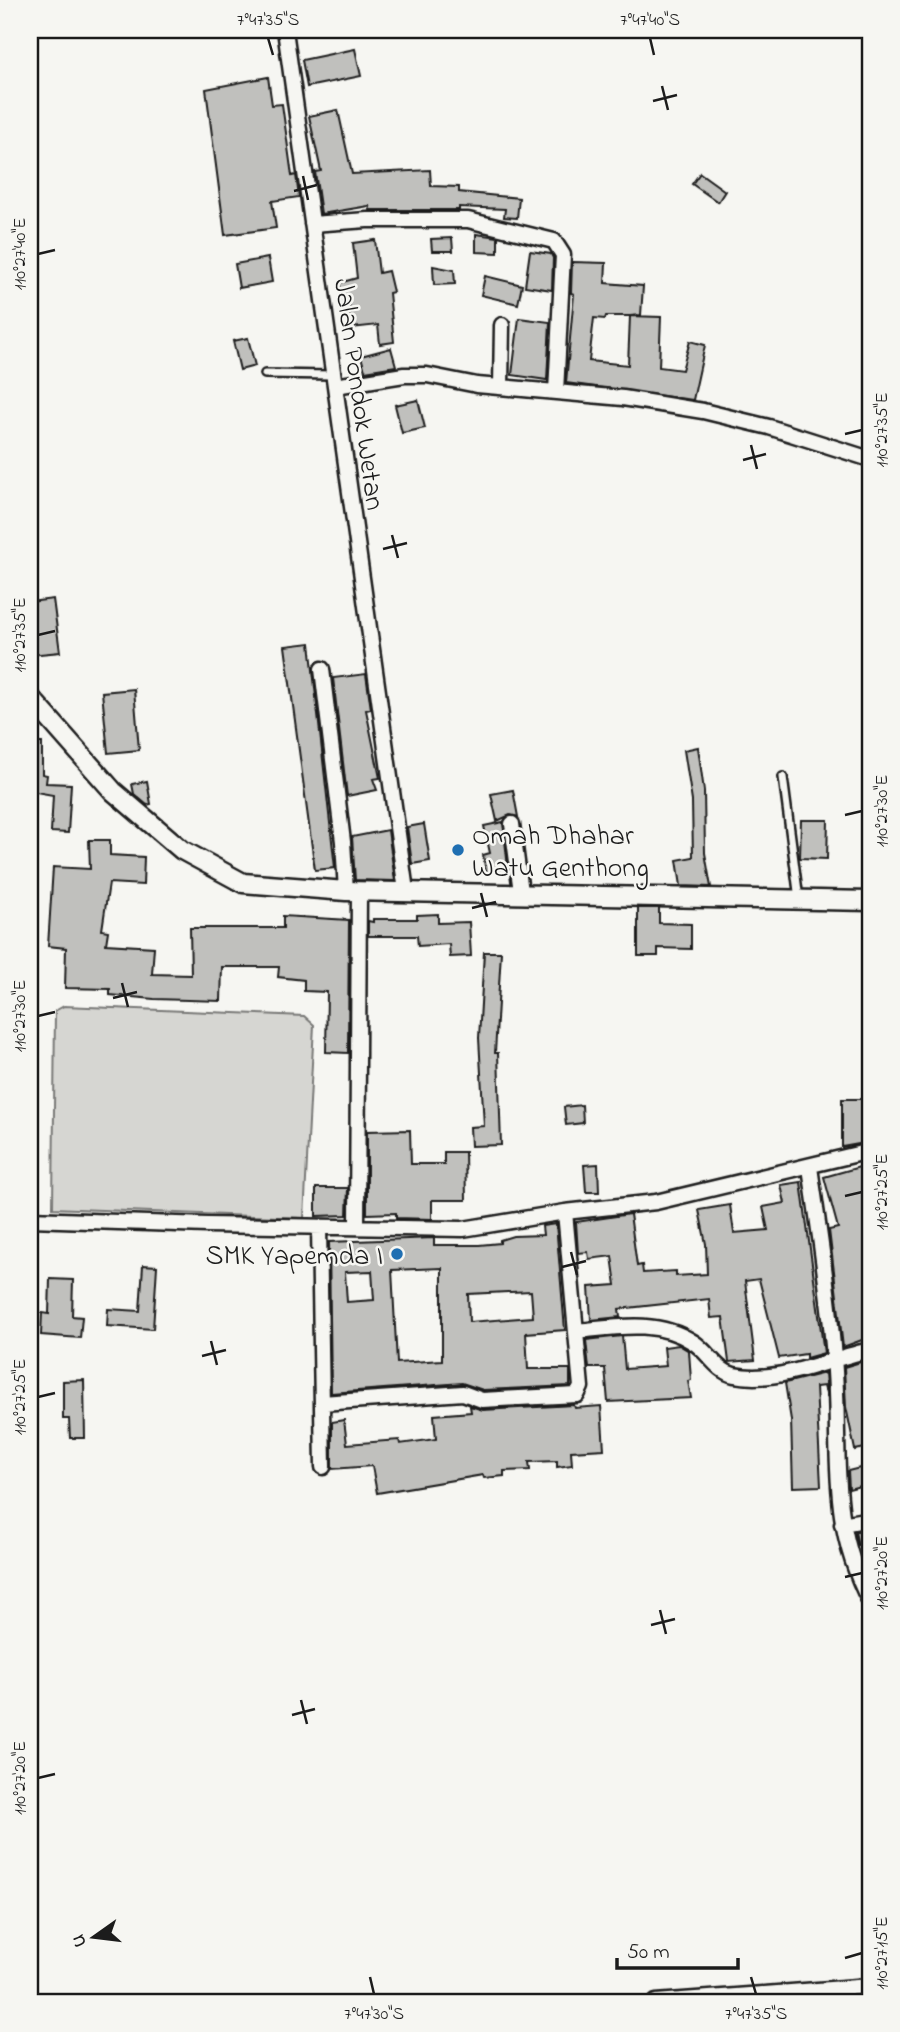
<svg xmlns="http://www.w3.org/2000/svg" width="900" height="2032" viewBox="0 0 900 2032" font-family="'Indie Flower',sans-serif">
	<rect width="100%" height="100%" fill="#f6f6f2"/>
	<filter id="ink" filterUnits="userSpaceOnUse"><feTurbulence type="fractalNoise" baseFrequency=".0143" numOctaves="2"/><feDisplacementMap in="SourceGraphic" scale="14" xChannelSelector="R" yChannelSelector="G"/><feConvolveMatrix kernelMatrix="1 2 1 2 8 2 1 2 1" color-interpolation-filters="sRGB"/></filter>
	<g filter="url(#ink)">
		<path fill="#d6d6d2" stroke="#797977" stroke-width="2" d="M 64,1006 L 304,1016 L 314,1025 L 304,1218 L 53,1208 L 55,1011 Z"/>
		<path fill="#c0c0bd" stroke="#1c1c1c" stroke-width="2" fill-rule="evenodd" d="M 355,49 L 361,76 L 307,87 L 302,60 Z
			M 268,77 L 272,105 L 282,104 L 292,176 L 296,175 L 299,197 L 272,201 L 276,228 L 225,235 L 206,89 Z
			M 338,110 L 352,174 L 430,170 L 431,186 L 459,187 L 459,192 L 519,198 L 517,218 L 504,217 L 505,209 L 459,207 L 459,210 L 370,210 L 369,206 L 321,214 L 315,172 L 321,171 L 309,116 Z
			M 700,173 L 725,191 L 718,202 L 692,184 Z
			M 476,234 L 498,237 L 498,253 L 476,252 Z
			M 452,238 L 453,251 L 432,251 L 431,239 Z
			M 375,240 L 379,273 L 388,271 L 393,292 L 389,293 L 394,342 L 380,344 L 378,325 L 352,328 L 349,302 L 344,303 L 339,283 L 357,278 L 353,243 Z
			M 530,251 L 551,254 L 553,258 L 552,290 L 525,286 Z
			M 268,258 L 272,282 L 239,288 L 235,264 Z
			M 572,262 L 606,263 L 605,283 L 643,286 L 641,315 L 630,316 L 661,317 L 659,367 L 682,370 L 690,341 L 705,345 L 693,400 L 566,383 L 574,294 L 571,293 ZM 606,316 L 630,316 L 628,365 L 589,361 L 594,318 L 605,319 Z
			M 433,266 L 454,270 L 455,284 L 434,285 Z
			M 485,276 L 522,285 L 518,304 L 481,295 Z
			M 519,318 L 550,322 L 547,380 L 512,375 Z
			M 248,338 L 255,366 L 240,370 L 233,341 Z
			M 391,348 L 396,366 L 365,371 L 361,356 Z
			M 418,400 L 425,428 L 402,433 L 395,405 Z
			M 53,599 L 60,652 L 30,655 L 30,602 Z
			M 310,643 L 335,868 L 315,870 L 285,646 Z
			M 366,674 L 371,709 L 366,710 L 380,778 L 373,779 L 377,790 L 347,796 L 333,678 Z
			M 134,689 L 139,750 L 108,753 L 102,692 Z
			M 30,743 L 42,743 L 42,774 L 47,775 L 46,783 L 71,784 L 68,833 L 51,832 L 53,795 L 30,791 Z
			M 698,747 L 704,791 L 705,853 L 711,887 L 681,886 L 677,860 L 693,857 L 692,801 L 684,750 Z
			M 147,781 L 151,804 L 147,805 L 134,794 L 132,784 Z
			M 513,790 L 518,817 L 510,815 L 497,821 L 491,794 Z
			M 801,820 L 828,820 L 827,859 L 800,858 Z
			M 503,822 L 508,868 L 486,872 L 483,855 L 490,853 L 484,826 Z
			M 424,824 L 430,861 L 412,864 L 407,827 Z
			M 388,830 L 395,881 L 355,880 L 352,837 Z
			M 89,840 L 110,840 L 110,855 L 144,857 L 143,885 L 109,883 L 102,930 L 108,931 L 106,944 L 154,947 L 152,974 L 191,975 L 190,928 L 283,928 L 283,916 L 349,920 L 348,1053 L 326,1052 L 327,992 L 304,991 L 304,980 L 278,977 L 279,967 L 222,967 L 221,1001 L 154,999 L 110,995 L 110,989 L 65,988 L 66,948 L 48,946 L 53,867 L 90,869 Z
			M 638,908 L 659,908 L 659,923 L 691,924 L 691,949 L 658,948 L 658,956 L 638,956 Z
			M 438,914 L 438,923 L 469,922 L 471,956 L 450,957 L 449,944 L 418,946 L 417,936 L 368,936 L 368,921 L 373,922 L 373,919 L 417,919 L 417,915 Z
			M 484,952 L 501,952 L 495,1053 L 498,1053 L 501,1145 L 471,1146 L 470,1127 L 484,1126 L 479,1038 Z
			M 842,1099 L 870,1099 L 870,1142 L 842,1147 Z
			M 582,1105 L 583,1123 L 566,1125 L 564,1107 Z
			M 410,1130 L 411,1164 L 444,1164 L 444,1152 L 465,1152 L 466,1200 L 432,1200 L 432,1219 L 396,1218 L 396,1213 L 367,1214 L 367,1131 Z
			M 598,1164 L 599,1192 L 586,1192 L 584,1165 Z
			M 870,1164 L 870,1218 L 864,1219 L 870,1250 L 870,1337 L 843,1347 L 829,1230 L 838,1228 L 824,1177 Z
			M 801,1182 L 824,1353 L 806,1358 L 806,1354 L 779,1358 L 759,1279 L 745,1281 L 755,1360 L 729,1362 L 723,1317 L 711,1318 L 709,1299 L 619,1309 L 620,1317 L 591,1320 L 589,1287 L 616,1285 L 612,1256 L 589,1259 L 588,1252 L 578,1253 L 576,1222 L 630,1214 L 637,1266 L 642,1265 L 643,1273 L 676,1271 L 676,1276 L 707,1274 L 706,1244 L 699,1210 L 730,1205 L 734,1233 L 768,1230 L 763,1207 L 785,1203 L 781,1185 Z
			M 316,1188 L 348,1188 L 347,1215 L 316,1216 Z
			M 556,1224 L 565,1330 L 526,1333 L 528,1369 L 570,1369 L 570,1386 L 483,1390 L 462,1383 L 331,1393 L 329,1242 L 434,1238 L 434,1245 L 479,1245 L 500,1243 L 500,1240 L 513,1236 L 543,1235 L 542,1226 ZM 442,1268 L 442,1360 L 397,1363 L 392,1270 ZM 372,1271 L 374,1300 L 347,1302 L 345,1272 ZM 531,1291 L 533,1317 L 469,1322 L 468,1294 Z
			M 143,1265 L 157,1266 L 153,1329 L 107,1326 L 108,1309 L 140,1311 Z
			M 50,1279 L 73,1280 L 72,1316 L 82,1317 L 80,1338 L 41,1335 L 42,1313 L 49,1314 Z
			M 622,1336 L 625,1369 L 666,1366 L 664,1347 L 679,1345 L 689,1351 L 691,1380 L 688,1381 L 691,1398 L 608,1402 L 605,1368 L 589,1368 L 586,1340 Z
			M 864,1361 L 870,1447 L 855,1450 L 846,1407 L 844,1367 Z
			M 825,1373 L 827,1398 L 824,1386 L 816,1387 L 821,1486 L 793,1487 L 791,1420 L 785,1383 Z
			M 84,1380 L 85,1438 L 70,1438 L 69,1419 L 63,1419 L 63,1381 Z
			M 574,1405 L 575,1408 L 601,1406 L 604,1449 L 571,1451 L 572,1465 L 557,1467 L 557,1461 L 529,1462 L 530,1470 L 504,1471 L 504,1476 L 484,1478 L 483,1475 L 377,1493 L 372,1466 L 332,1469 L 332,1422 L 344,1420 L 347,1444 L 399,1440 L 400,1444 L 436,1439 L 434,1415 L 471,1412 L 470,1406 L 483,1410 Z
			M 868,1466 L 870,1510 L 865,1510 L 860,1486 L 849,1489 L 848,1471 Z
			M 870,1529 L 870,1540 L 858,1545 L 855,1532 Z"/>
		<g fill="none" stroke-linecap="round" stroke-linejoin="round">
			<defs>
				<path id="service" d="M 265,374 L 333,375
					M 783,777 L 799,899"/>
				<path id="minor" d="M 285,30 L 406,891
					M 312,224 L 367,220 L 468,220 L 554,241 L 563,255 L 556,392
					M 335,386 L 404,375 L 427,375 L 477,385 L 623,398 L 703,411 L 769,427 L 870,459
					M 501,387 L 502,325
					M 322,669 L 343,842 L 346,891
					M 512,824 L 521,892
					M 810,1167 C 819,1230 829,1294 834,1358 C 842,1447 826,1518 870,1602
					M 30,1219 L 207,1225 L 463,1229 L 565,1212 L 656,1202 L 870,1151
					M 319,1227 L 323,1467
					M 357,1227 L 359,891
					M 578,1331 C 617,1327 658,1319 693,1342 C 708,1351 716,1371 734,1375 C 778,1384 828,1359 870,1350
					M 322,1403 L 463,1393 L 482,1400 L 577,1395 L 581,1387 L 565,1212
					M 842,1524 L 870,1519
					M 656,2002 L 870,1986"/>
				<path id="tertiary" d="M 30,697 L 113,791 L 182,850 L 243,883 L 346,891 L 870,901"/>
			</defs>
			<use href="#service" stroke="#1c1c1c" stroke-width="12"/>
			<use href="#minor" stroke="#1c1c1c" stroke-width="19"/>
			<use href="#tertiary" stroke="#1c1c1c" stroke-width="23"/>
			<use href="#service" stroke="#f6f6f2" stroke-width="7"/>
			<use href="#minor" stroke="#f6f6f2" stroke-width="14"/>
			<use href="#tertiary" stroke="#f6f6f2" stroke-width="18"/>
		</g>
	</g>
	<path fill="none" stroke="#1c1c1c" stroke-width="2.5" d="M 268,38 L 273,55M 650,38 L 654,55M 662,86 L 668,110M 653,101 L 677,95M 303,176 L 308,200M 294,191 L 317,185M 38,254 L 55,250M 845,434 L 862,430M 751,445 L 757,469M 743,460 L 766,454M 392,535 L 398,558M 383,549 L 407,543M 38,635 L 55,631M 845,815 L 862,811M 481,893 L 487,917M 472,908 L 496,902M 122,983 L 128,1007M 113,998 L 137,992M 38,1016 L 55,1012M 845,1196 L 862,1192M 571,1252 L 577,1275M 562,1267 L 586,1261M 211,1341 L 217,1365M 202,1356 L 226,1350M 38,1397 L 55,1393M 845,1577 L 862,1573M 660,1610 L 666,1634M 651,1625 L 675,1619M 301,1700 L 307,1724M 292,1715 L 315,1709M 38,1778 L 55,1774M 845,1958 L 862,1953M 370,1977 L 374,1994M 751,1977 L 756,1994"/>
	<g fill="#1f6fb2" stroke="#f6f6f2" stroke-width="2.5">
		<circle cx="458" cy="850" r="7"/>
		<circle cx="397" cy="1254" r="7"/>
	</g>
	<g text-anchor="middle" stroke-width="5" stroke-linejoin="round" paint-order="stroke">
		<g font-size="28" fill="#1c1c1c" stroke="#f6f6f2">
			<text transform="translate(361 394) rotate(82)" y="10">Jalan Pondok Wetan</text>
		</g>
		<g font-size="28" fill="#1c1c1c" stroke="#f6f6f2" text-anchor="start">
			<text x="472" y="844">Omah Dhahar<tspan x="472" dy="32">Watu Genthong</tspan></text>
			<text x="383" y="1264" text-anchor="end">SMK Yapemda I</text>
		</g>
	</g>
	<rect width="900" height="2032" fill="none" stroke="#f6f6f2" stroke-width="77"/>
	<g transform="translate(94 1937) rotate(256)" stroke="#f6f6f2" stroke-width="5" paint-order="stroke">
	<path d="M0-5L12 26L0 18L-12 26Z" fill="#1c1c1c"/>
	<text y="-10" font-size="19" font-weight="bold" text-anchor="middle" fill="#1c1c1c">U</text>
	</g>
	<path d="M617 1958v10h121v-10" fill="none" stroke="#1c1c1c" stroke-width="3.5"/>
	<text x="627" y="1958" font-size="21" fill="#1c1c1c" stroke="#f6f6f2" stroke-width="5" paint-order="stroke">50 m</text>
	<rect x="38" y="38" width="824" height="1956" fill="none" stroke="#1c1c1c" stroke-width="2.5"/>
	<g font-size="18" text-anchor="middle" fill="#1c1c1c">
		<text x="268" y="25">7°47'35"S</text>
		<text x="650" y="25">7°47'40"S</text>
		<text transform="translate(19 254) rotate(-90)" y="6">110°27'40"E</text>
		<text transform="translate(881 430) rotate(-90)" y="6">110°27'35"E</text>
		<text transform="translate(19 635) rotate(-90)" y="6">110°27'35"E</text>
		<text transform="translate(881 811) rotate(-90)" y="6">110°27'30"E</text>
		<text transform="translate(19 1016) rotate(-90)" y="6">110°27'30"E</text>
		<text transform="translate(881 1192) rotate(-90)" y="6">110°27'25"E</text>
		<text transform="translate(19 1397) rotate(-90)" y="6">110°27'25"E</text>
		<text transform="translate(881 1573) rotate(-90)" y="6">110°27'20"E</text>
		<text transform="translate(19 1778) rotate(-90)" y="6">110°27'20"E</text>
		<text transform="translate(881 1953) rotate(-90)" y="6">110°27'15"E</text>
		<text x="374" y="2019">7°47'30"S</text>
		<text x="756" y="2019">7°47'35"S</text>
	</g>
</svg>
